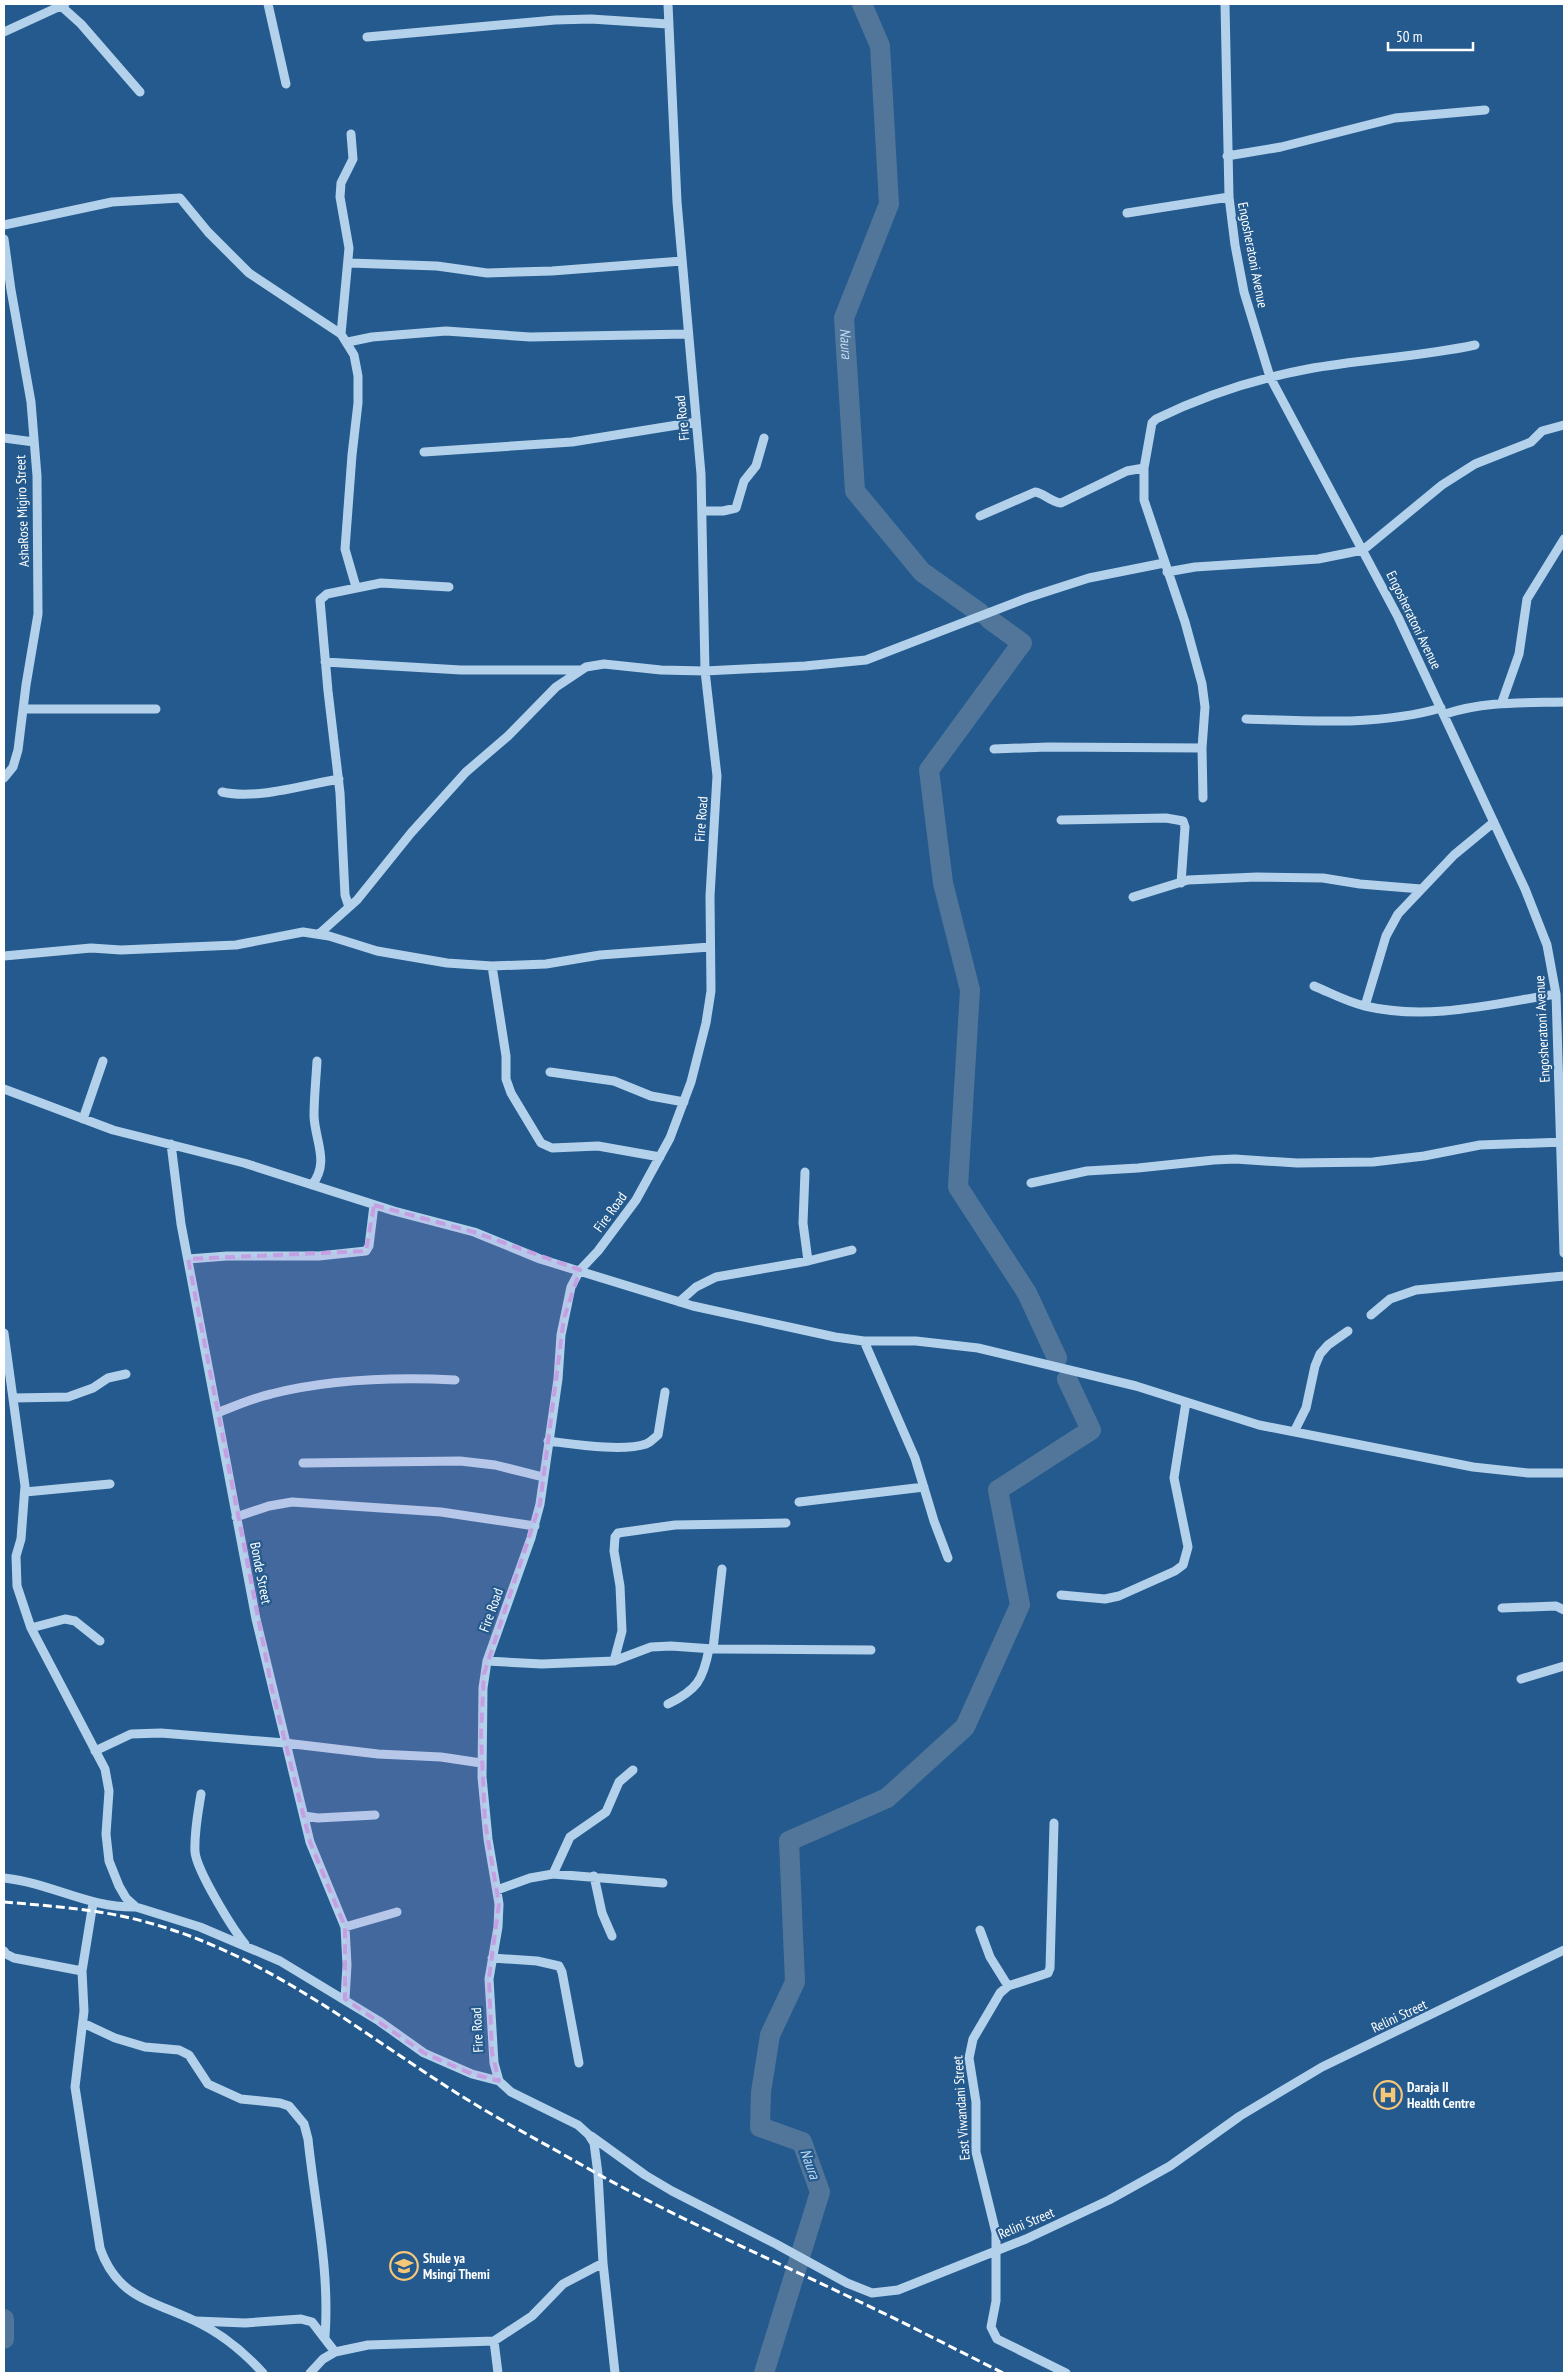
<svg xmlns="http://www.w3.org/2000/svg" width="1568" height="2377" viewBox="0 0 1568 2377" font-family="'PT Sans Narrow',sans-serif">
	<rect width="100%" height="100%" fill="#245a8d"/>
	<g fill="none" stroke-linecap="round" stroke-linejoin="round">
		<g stroke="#51769a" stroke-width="20">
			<path id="s1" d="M 862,4 L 880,46 L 889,204 L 844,318 L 855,491 L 922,572 L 980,613"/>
			<path d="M 989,619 L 1022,643 L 929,770 L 943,883 L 970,990 L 958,1187 L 1027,1293 L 1057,1358"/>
			<path d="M 4,2319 L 4,2339"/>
			<path d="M 764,2373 L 820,2192 L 802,2142 L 760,2127 L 761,2092 L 770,2035 L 795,1982 L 789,1841 L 887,1798 L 965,1727 L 1020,1605 L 998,1490 L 1091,1430 L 1067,1379"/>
		</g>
		<path stroke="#b3d1eb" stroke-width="9" d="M 268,4 L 286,84
			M 1225,4 L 1229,197 L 1235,245 L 1244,292 L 1270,377 L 1398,617 L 1525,889 L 1547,945 L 1556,994 L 1564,1253
			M 61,6 L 81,24 L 140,92
			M 4,32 L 65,4
			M 367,37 L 555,20 L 591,19 L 668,24
			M 1227,156 L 1281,147 L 1395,118 L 1485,110
			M 1127,213 L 1229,197
			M 4,225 L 112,202 L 180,198 L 208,232 L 249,273 L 341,334 L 354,355 L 358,376 L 358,403 L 352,455 L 345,549 L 356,587
			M 4,239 L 11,290 L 31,402 L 37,476 L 38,614 L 26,685 L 18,750 L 13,767 L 4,778
			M 349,263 L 437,266 L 487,273 L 552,271 L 682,261
			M 341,334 L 349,248 L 340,197 L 341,183 L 353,159 L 351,134
			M 348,342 L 372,337 L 446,331 L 530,337 L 688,334
			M 4,438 L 34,442
			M 424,452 L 572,442 L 696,422
			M 703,511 L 723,511 L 736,508 L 744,481 L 756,466 L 764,438
			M 980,516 L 1035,492 C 1044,493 1049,501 1061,503 L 1127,471 L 1144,468
			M 1167,572 L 1195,567 L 1318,559 L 1363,550 L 1442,485 L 1475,464 L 1531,442 L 1542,431 L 1564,425
			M 325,662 L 461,670 L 579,670
			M 1502,702 L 1519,654 L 1527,599 L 1564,539
			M 23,709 L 156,709
			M 1445,714 C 1485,701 1523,703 1564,702
			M 1246,719 C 1310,721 1379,726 1441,708
			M 994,749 L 1048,747 L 1202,748
			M 222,792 C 256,800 303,785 339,779
			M 1203,798 L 1202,748 L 1205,707 L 1202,684 L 1185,622 L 1144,500 L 1144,468 L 1152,423 L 1156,419 C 1205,395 1255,379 1308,369 C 1364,359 1419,357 1475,345
			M 1061,820 L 1166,818 L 1183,821 L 1185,827 L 1181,883
			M 1133,897 L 1188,880 L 1257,877 L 1323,878 L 1360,884 L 1421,889
			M 349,907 L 345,895 L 340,793 L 328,691 L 320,600 L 327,594 L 381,583 L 449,587
			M 319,934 L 357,900 L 411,833 L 466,772 L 508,736 L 556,687 L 586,667 L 604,664 L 661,670 L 705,671 L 805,666 L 866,660 L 1027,598 L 1089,578 L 1164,563
			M 4,956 L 91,948 L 121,950 L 236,945 L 303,932 L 329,936 L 377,951 L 447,963 L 492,966 L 546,964 L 600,955 L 710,947
			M 492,966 L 506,1056 L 506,1079 L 511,1093 L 541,1143 L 552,1148 L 598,1146 L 660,1157
			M 1314,986 C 1331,993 1347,1002 1365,1006 C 1428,1021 1493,1004 1556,994
			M 1365,1006 L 1386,936 L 1398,914 L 1454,855 L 1494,822
			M 550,1072 L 614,1081 L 651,1096 L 684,1102
			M 4,1089 L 113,1130 L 244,1163 L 394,1211 L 474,1232 L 540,1259 L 693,1306 L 835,1337 L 864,1341 L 916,1341 L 978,1348 L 1136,1386 L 1259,1425 L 1473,1467 L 1528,1473 L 1564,1473
			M 83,1119 L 103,1061
			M 171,1144 L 181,1224 L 256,1619 L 310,1842 L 345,1927 L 347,1965 L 345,1999
			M 805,1172 L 803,1223 L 808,1261
			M 1031,1183 L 1087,1171 L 1138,1168 L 1214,1160 L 1235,1159 L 1297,1163 L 1373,1162 L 1424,1156 L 1480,1145 L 1564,1142
			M 312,1185 C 330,1162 315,1141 314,1116 C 314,1098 316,1079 317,1061
			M 188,1259 L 227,1256 L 319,1256 L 366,1251 L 369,1246 L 374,1205
			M 679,1302 L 696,1287 L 716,1277 L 808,1261 L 852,1250
			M 1371,1315 L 1390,1299 L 1416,1290 L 1564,1276
			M 4,1333 L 25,1486 L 21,1539 L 16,1556 L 17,1586 L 31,1628 L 105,1769 L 109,1791 L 106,1834 L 109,1861 L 119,1886 L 126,1898 L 136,1907 L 200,1927 L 280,1961 L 379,2021 L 424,2053 L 472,2074 L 499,2081
			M 864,1341 L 915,1458 L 934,1521 L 948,1558
			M 14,1398 L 68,1397 L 93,1388 L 108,1378 L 126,1374
			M 217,1413 C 235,1406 253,1398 271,1394 C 331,1379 395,1377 455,1380
			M 1294,1432 L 1306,1408 L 1315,1366 L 1320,1354 L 1328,1345 L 1348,1331
			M 548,1441 C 573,1444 622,1452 646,1444 C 651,1442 654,1438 658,1435 L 665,1392
			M 303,1463 L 460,1461 L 495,1465 L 543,1477
			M 25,1492 L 110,1484
			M 799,1502 L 924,1487
			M 236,1517 L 269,1506 L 292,1502 L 441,1512 L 535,1526
			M 1061,1595 L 1105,1599 L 1119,1596 L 1175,1571 L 1183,1565 L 1188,1547 L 1174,1478 L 1186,1402
			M 1502,1608 L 1556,1606 L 1564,1610
			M 31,1628 L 65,1619 L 75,1621 L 100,1641
			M 713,1649 L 722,1569
			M 487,1661 L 542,1664 L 614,1661 L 651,1647 L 671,1646 L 713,1649 L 871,1650
			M 614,1661 L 622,1631 L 620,1586 L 614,1551 L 615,1537 L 618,1533 L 675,1525 L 786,1523
			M 1521,1679 L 1564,1666
			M 668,1704 C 697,1690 703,1680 709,1649
			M 95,1751 L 131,1734 L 161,1733 L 285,1743 L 378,1754 L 441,1757 L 481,1763
			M 201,1794 C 198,1813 194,1832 195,1852 C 197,1871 232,1928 245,1944
			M 304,1816 L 318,1818 L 375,1815
			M 1054,1823 L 1050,1968 L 1048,1973 L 1008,1986 L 1000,1993 L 973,2039 L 969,2058 L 976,2102 L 976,2152 L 996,2233 L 996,2301 L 991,2327 L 997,2339 L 1066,2373
			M 553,1874 L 570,1837 L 606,1812 L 619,1782 L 633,1770
			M 594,1876 L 602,1913 L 612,1936
			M 4,1878 C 52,1883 88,1908 136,1907
			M 497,1890 L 530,1878 L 553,1874 L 663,1883
			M 93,1903 L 82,1971 L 84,2011 L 75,2087 L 100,2248 C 117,2297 150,2300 193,2320 C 219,2332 244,2352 263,2373
			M 345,1927 L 397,1912
			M 980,1930 L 990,1957 L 1008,1986
			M 4,1951 L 6,1954 L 14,1958 L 82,1971
			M 492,1958 L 537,1961 L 559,1966 L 562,1972 L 579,2063
			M 83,2023 L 115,2038 L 145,2047 L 179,2050 L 189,2055 L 208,2084 L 241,2099 L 280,2103 L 289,2106 L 304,2124 L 308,2139 C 315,2206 330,2270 325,2337
			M 591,2136 L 645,2175 L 672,2191 L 776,2244 L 847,2283 L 872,2293 L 898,2290 L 1026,2239 L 1109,2200 L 1170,2166 L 1240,2116 L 1322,2067 L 1564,1950
			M 196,2321 L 245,2323 L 301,2319 L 312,2322 L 335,2352
			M 494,2341 L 498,2373
			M 310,2373 L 323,2359 L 335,2352 L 368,2345 L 494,2341 L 532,2316 L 563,2284 L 603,2263
			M 615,2373 L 603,2263 L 598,2174 L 594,2143 L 589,2135 L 578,2125 L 511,2092 L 499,2081 L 494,2063 L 489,1979 L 498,1927 L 499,1904 L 488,1839 L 482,1777 L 483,1688 L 487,1661 L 531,1538 L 540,1504 L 558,1379 L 561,1335 L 571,1287 L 580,1270 L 598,1251 L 636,1200 L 670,1138 L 691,1082 L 706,1023 L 711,991 L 710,896 L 717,776 L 705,671 L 701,474 L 677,202 L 668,4"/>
		<path stroke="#fff" stroke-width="3" stroke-dasharray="9 4" stroke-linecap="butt" d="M 4,1902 C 50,1906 98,1909 142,1921 C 260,1951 355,2028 455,2092 C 501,2121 549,2146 596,2173 C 681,2220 770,2259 858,2301 C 907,2324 955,2349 1003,2373"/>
	</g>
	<path fill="#c4a0e2" fill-opacity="0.2" stroke="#c4a0e2" stroke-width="4" stroke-dasharray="10 6" stroke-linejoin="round" d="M 374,1205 L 474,1232 L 580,1270 L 564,1318 L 540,1504 L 484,1674 L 481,1734 L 485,1822 L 499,1904 L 489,1979 L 492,2052 L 499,2081 L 472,2074 L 424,2053 L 345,1999 L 345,1927 L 310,1842 L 272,1689 L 188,1259 L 366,1251 Z"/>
	<defs>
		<symbol id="hospital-ring" viewBox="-11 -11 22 22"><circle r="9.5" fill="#245a8d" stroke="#f6c776" stroke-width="1.5"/><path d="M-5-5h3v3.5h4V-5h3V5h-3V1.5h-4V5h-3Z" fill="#f6c776"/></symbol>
		<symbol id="school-ring" viewBox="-11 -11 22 22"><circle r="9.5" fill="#245a8d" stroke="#f6c776" stroke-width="1.5"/><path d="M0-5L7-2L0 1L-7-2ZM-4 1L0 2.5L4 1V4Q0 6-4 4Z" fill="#f6c776"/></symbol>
	</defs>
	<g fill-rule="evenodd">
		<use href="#hospital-ring" x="1372" y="2079" width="32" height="32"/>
		<use href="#school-ring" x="388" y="2250" width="32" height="32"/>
	</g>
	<g text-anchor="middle" stroke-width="4.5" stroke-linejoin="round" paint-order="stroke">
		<g font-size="14" fill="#fff" stroke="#245a8d">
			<text transform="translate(1253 255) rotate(79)" y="5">Engosheratoni Avenue</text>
			<text transform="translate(682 418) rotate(-96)" y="5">Fire Road</text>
			<text transform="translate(22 511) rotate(-92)" y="5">AshaRose Migiro Street</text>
			<text transform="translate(1414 620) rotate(64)" y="5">Engosheratoni Avenue</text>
			<text transform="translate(701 819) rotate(-86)" y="5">Fire Road</text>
			<text transform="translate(1542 1029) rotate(-93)" y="5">Engosheratoni Avenue</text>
			<text transform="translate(610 1212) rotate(-54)" y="5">Fire Road</text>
			<text transform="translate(261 1573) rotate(79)" y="5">Bonde Street</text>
			<text transform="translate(491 1610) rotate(-70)" y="5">Fire Road</text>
			<text transform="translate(1399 2016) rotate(-25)" y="5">Relini Street</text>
			<text transform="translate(477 2030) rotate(-93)" y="5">Fire Road</text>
			<text transform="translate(961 2108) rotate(-94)" y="5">East Viwandani Street</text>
			<text transform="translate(1026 2223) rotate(-23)" y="5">Relini Street</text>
		</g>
		<g font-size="14" font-weight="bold" fill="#fff" stroke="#245a8d" text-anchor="start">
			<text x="1407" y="2092">Daraja II<tspan x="1407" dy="16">Health Centre</tspan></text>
			<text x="423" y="2263">Shule ya<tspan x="423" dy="16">Msingi Themi</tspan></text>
		</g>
		<g font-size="15" font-style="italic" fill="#bfdaf2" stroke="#245a8d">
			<text dy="5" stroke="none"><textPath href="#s1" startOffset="352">Naura</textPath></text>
			<text transform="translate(810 2164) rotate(70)" y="5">Naura</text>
		</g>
	</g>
	<rect width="1568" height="2377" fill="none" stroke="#ffffff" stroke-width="10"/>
	<path d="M1388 42v8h85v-8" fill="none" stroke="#ffffff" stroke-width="2.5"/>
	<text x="1396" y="42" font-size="15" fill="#ffffff" stroke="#245a8d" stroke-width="4" paint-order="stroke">50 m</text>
</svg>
